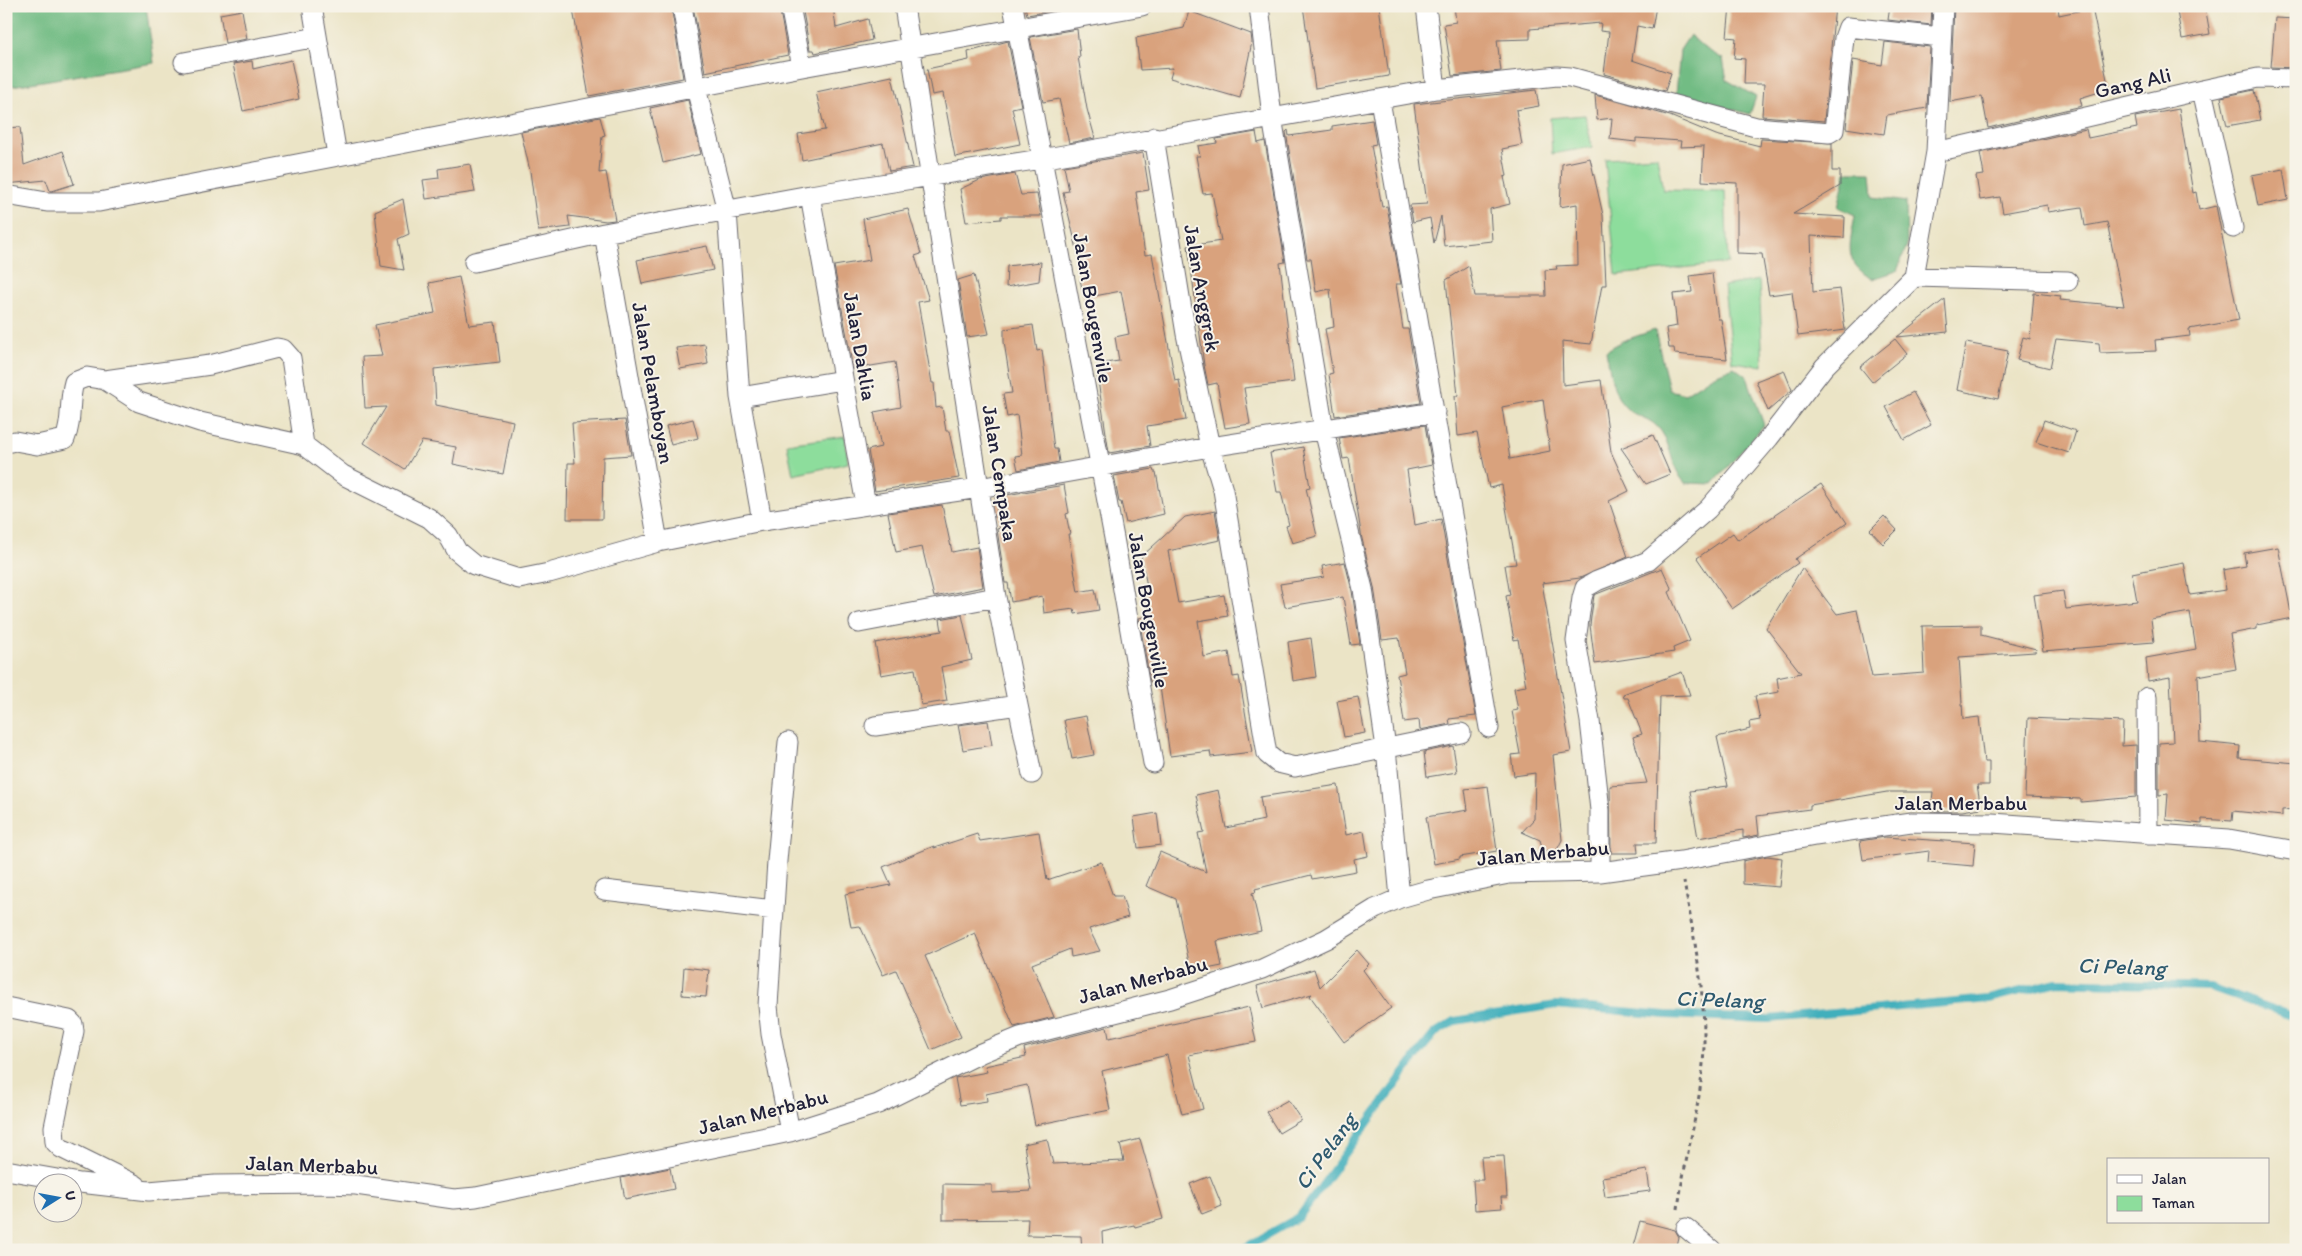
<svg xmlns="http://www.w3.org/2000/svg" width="2302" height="1256" viewBox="0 0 2302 1256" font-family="Itim,sans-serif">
	<rect width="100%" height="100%" fill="#f7f3e8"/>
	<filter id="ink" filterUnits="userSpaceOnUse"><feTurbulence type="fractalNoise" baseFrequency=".02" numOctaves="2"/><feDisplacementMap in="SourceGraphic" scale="10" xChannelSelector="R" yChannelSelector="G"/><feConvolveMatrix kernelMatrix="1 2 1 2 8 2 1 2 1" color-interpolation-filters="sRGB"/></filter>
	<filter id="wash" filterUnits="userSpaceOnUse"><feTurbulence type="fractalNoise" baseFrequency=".0096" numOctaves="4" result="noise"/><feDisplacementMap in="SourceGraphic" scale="20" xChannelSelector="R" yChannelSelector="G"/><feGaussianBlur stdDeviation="1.12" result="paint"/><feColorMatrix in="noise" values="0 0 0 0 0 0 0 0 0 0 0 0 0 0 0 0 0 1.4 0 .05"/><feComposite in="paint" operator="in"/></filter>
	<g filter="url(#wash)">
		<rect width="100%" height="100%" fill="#ebe4c6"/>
		<path fill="#8ddd9c" stroke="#58806c" d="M 1585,115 L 1592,147 L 1552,154 L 1550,118 Z
			M 1657,156 L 1663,190 L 1725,191 L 1728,263 L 1616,275 L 1605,159 Z
			M 1759,280 L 1763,366 L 1732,362 L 1724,286 Z
			M 845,436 L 848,463 L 793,475 L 787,444 Z"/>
		<path fill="#72bc84" stroke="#4a6f60" d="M 6,6 L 146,6 L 154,63 L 6,87 Z
			M 1690,35 L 1703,47 L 1723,59 L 1727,80 L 1756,97 L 1750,114 L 1676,94 L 1680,50 Z
			M 1846,172 L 1871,172 L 1873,197 L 1906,202 L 1907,246 L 1897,271 L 1872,279 C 1842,261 1850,245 1855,215 L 1838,207 Z
			M 1655,330 L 1669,390 L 1685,394 L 1712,376 L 1734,367 L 1747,377 L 1764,425 L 1713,484 L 1685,483 C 1671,468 1672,447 1661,431 C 1650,416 1636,418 1626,408 C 1612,395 1610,368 1606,351 L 1622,341 Z"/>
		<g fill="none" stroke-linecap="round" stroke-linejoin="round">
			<path stroke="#40afbc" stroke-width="8" d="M 1241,1250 L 1299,1217 L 1421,1050 L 1435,1033 L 1455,1021 L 1556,1005 L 1666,1015 L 1768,1019 L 1989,999 L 2057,982 L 2210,987 L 2296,1017"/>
		</g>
		<g id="blocks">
			<path fill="#d9a27d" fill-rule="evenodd" d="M 596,6 L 671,6 L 683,78 L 589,96 L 573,10 Z
				M 693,6 L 779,6 L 788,55 L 705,72 Z
				M 802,6 L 833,6 L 836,28 L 868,19 L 872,40 L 815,53 L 814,50 L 810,50 Z
				M 1025,6 L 1074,6 L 1074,7 L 1027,15 Z
				M 1303,6 L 1379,6 L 1389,76 L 1315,88 Z
				M 1454,6 L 1656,6 L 1652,29 L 1637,26 L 1632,60 L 1671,73 L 1665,91 L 1604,74 L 1609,32 L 1600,31 L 1601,23 L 1530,29 L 1530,39 L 1497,40 L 1501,71 L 1452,76 L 1444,24 L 1456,22 Z
				M 1730,6 L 1835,6 L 1824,121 L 1762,116 L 1764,84 L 1744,84 L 1745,59 L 1734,58 L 1736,38 L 1727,37 Z
				M 1890,6 L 1932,6 L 1931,25 L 1888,20 Z
				M 1954,6 L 2058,6 L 2059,15 L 2092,8 L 2109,89 L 2080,98 L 2082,106 L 1988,128 L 1982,96 L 1950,102 Z
				M 2176,6 L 2205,6 L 2210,34 L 2182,39 Z
				M 242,10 L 247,39 L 225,43 L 220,14 Z
				M 1189,11 L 1251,34 L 1252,42 L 1240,98 L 1170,78 L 1173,68 L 1140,70 L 1136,38 L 1184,28 Z
				M 2275,18 L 2296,19 L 2296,68 L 2271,67 Z
				M 1077,29 L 1080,57 L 1078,57 L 1087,109 L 1095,138 L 1069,143 L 1059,99 L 1043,102 L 1030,37 Z
				M 1008,41 L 1021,106 L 1012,108 L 1020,144 L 955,157 L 943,93 L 932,95 L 927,69 L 969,60 L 968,52 Z
				M 1885,42 L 1930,47 L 1927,108 L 1887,115 L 1884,134 L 1846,128 L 1853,60 L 1882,65 Z
				M 291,60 L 299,99 L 243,111 L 233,64 L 252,61 L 253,69 Z
				M 892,76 L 913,167 L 889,171 L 883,143 L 802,160 L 798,134 L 825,130 L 816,92 Z
				M 1536,90 L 1539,106 L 1516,110 L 1522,145 L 1502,149 L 1507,176 L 1504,177 L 1510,204 L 1490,209 L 1492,241 L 1444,246 L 1441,216 L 1434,243 L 1430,218 L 1413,222 L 1410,205 L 1427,204 L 1414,104 Z
				M 2254,90 L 2260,120 L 2227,126 L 2221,97 Z
				M 1595,95 L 1670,116 L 1716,135 L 1760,146 L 1761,139 L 1832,143 L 1832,171 L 1840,171 L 1840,186 L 1793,214 L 1845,217 L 1844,238 L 1811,236 L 1813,292 L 1840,289 L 1845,330 L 1798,336 L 1792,292 L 1769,295 L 1762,254 L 1737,253 L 1737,183 L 1702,181 L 1704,146 L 1680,147 L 1681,141 L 1636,138 L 1636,142 L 1610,139 L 1612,118 L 1597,120 Z
				M 688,100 L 701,154 L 663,163 L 650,108 Z
				M 2179,109 L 2193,193 L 2196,192 L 2199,210 L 2216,206 L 2239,320 L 2189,329 L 2190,336 L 2155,340 L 2156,351 L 2100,353 L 2099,343 L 2056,339 L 2050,368 L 2017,360 L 2023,337 L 2030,339 L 2034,293 L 2061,296 L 2060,300 L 2124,306 L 2107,222 L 2085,226 L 2082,207 L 2048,212 L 2047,205 L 2003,213 L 2000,197 L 1980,200 L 1976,176 L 1984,175 L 1980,153 L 2086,129 L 2088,138 L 2137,128 L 2135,117 Z
				M 600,117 L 605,135 L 602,136 L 599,173 L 606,172 L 615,220 L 606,221 L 568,216 L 570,227 L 538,231 L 530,171 L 521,132 Z
				M 1372,120 L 1376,144 L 1371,145 L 1382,207 L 1387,206 L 1401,284 L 1396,284 L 1403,329 L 1408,329 L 1421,403 L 1335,416 L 1329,374 L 1333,373 L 1325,329 L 1334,327 L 1330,289 L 1316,292 L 1311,259 L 1307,259 L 1286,132 L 1288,130 L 1289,136 L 1332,130 L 1332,126 Z
				M 20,127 L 24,165 L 63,151 L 74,184 L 52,191 L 50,191 L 46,180 L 6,184 L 6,128 Z
				M 1256,132 L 1258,143 L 1265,141 L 1285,262 L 1280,263 L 1294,382 L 1244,388 L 1250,424 L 1225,428 L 1217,383 L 1208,385 L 1204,365 L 1188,246 L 1221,241 L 1212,193 L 1203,194 L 1196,156 L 1200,156 L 1198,146 L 1217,143 L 1216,139 Z
				M 1143,153 L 1149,190 L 1136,192 L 1145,255 L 1152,254 L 1175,381 L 1179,380 L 1186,420 L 1147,426 L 1150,446 L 1109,453 L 1097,374 L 1106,372 L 1105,363 L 1119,361 L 1115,337 L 1129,334 L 1121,291 L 1084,298 L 1080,279 L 1084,278 L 1063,192 L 1069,191 L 1064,166 Z
				M 1590,158 L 1603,215 L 1606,285 L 1602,285 L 1591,344 L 1562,341 L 1563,385 L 1601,380 L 1611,452 L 1629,491 L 1609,501 L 1628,557 L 1580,578 L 1542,583 L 1571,752 L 1553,755 L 1562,840 L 1557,850 L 1543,851 L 1540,840 L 1522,832 L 1534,819 L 1535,773 L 1514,776 L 1511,755 L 1520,754 L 1512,711 L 1518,710 L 1514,688 L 1526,686 L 1518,639 L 1514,640 L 1506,596 L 1510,595 L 1505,565 L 1516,564 L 1502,485 L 1489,488 L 1477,433 L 1458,436 L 1455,396 L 1458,396 L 1446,280 L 1469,266 L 1475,296 L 1546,296 L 1545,270 L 1557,269 L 1556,266 L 1578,265 L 1577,204 L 1560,207 L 1562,164 ZM 1543,399 L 1550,451 L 1510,459 L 1502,407 Z
				M 470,164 L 475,192 L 426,199 L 423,180 L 439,178 L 438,169 Z
				M 2283,169 L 2288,200 L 2258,206 L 2252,175 Z
				M 1015,174 L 1021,195 L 1037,194 L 1041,216 L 1001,216 L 1001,219 L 966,222 L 960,189 L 980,180 Z
				M 403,199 L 409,234 L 398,239 L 404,270 L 381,266 L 375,211 Z
				M 908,209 L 921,254 L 915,256 L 929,300 L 918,302 L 932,383 L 934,383 L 936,408 L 942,407 L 946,431 L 949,431 L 959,478 L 875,491 L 868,450 L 881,447 L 874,412 L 901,407 L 895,362 L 853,369 L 834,266 L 870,260 L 863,219 Z
				M 707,246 L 713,270 L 642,284 L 637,260 Z
				M 1041,262 L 1039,281 L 1006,287 L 1007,266 Z
				M 1712,273 L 1718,319 L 1721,319 L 1727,359 L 1675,354 L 1674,348 L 1669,348 L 1666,328 L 1677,326 L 1673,294 L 1692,292 L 1690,276 Z
				M 974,275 L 989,334 L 967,337 L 958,280 Z
				M 459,277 L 469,325 L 495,322 L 500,362 L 434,369 L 436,405 L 513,421 L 503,474 L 453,464 L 456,447 L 422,441 L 405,469 L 364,443 L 386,407 L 365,408 L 362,357 L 382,356 L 375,325 L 435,313 L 429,283 Z
				M 1945,299 L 1948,332 L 1897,337 Z
				M 1033,325 L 1037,351 L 1042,350 L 1054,449 L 1057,449 L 1059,462 L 1018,470 L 1015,456 L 1022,455 L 1017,415 L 1007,417 L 1003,394 L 1012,393 L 1004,342 L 1004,329 Z
				M 1895,339 L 1907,354 L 1872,382 L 1860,367 Z
				M 1966,343 L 2008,351 L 1998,399 L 1957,390 Z
				M 705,344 L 708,364 L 680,369 L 676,348 Z
				M 1784,370 L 1792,390 L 1768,411 L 1756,381 Z
				M 1913,392 L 1931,425 L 1904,440 L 1886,407 Z
				M 693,419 L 698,438 L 671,445 L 666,426 Z
				M 625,420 L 631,455 L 603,457 L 602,519 L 567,519 L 568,463 L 575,463 L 572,423 Z
				M 2044,420 L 2076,431 L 2069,453 L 2036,442 Z
				M 1425,425 L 1432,465 L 1407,470 L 1415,525 L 1441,519 L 1476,716 L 1449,719 L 1450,724 L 1420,730 L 1419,720 L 1404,722 L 1397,675 L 1405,673 L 1399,638 L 1382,640 L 1374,587 L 1362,539 L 1349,458 L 1343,459 L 1339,438 Z
				M 1653,435 L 1670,474 L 1646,484 L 1621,448 Z
				M 1303,447 L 1310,487 L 1306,488 L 1317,536 L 1292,543 L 1286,526 L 1289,525 L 1281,492 L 1277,492 L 1270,453 Z
				M 1153,469 L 1154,472 L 1156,472 L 1164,514 L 1126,523 L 1121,502 L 1119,502 L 1114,476 Z
				M 1821,484 L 1847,523 L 1795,559 L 1798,563 L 1732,609 L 1697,558 L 1733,533 L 1738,540 Z
				M 1064,485 L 1069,513 L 1066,514 L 1070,534 L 1068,534 L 1078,592 L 1095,589 L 1099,610 L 1075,614 L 1074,609 L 1044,613 L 1042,596 L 1011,602 L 1008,583 L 1005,583 L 997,529 L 1000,528 L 995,497 Z
				M 942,505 L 952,552 L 977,547 L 983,587 L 934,597 L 922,547 L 896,552 L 888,513 Z
				M 1215,511 L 1220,540 L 1168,551 L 1178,603 L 1224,595 L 1228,616 L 1198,621 L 1204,657 L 1229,652 L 1233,677 L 1239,676 L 1252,752 L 1211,757 L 1210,751 L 1170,756 L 1159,680 L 1150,682 L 1139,618 L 1147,616 L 1142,587 L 1147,586 L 1141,557 L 1185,517 Z
				M 1884,516 L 1897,530 L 1883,544 L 1870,530 Z
				M 2278,547 L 2292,618 L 2257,625 L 2257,629 L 2230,634 L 2236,669 L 2198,676 L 2200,742 L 2240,746 L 2239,758 L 2296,763 L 2296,809 L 2282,810 L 2282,816 L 2233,811 L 2232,821 L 2202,819 L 2202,824 L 2166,820 L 2168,794 L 2159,795 L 2159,743 L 2173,742 L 2170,677 L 2148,681 L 2146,658 L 2196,649 L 2190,612 L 2151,619 L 2154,642 L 2043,651 L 2034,595 L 2063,591 L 2066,609 L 2137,601 L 2132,573 L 2184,563 L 2190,595 L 2226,590 L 2223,570 L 2246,566 L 2244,553 Z
				M 1345,562 L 1352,591 L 1360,644 L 1351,645 L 1343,597 L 1285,607 L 1280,584 L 1324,577 L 1322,566 Z
				M 1662,568 L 1672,590 L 1669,592 L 1690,641 L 1673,648 L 1674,652 L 1595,664 L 1590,625 L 1594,595 Z
				M 1802,568 L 1837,614 L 1857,610 L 1872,677 L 1924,673 L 1922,626 L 1981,625 L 1981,635 L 2036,649 L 2035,652 L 1959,657 L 1963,719 L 1979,717 L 1984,762 L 1989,762 L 1989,785 L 1977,785 L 1981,808 L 1962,811 L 1931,811 L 1933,792 L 1887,792 L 1810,805 L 1810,809 L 1757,816 L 1759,835 L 1743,838 L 1743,830 L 1698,838 L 1690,791 L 1728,786 L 1717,737 L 1750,729 L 1749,722 L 1760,720 L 1755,696 L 1779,692 L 1777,678 L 1801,673 L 1766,628 Z
				M 962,615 L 972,660 L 941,667 L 947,701 L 921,705 L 915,669 L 881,675 L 875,643 L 942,631 L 940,619 Z
				M 1311,638 L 1316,677 L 1293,681 L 1288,642 Z
				M 1682,672 L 1690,695 L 1660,696 L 1656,843 L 1637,843 L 1638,853 L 1611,853 L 1610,786 L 1647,783 L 1633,737 L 1642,734 L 1628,698 L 1624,698 L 1623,694 Z
				M 1358,697 L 1365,733 L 1344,737 L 1337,701 Z
				M 1086,716 L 1094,755 L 1072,759 L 1064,720 Z
				M 2028,718 L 2123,722 L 2122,746 L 2136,745 L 2136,797 L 2081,802 L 2081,799 L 2025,797 Z
				M 988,721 L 992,745 L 963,750 L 958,725 Z
				M 1453,746 L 1457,772 L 1427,777 L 1424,752 Z
				M 1338,785 L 1346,835 L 1364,831 L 1368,856 L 1354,859 L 1356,871 L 1312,879 L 1311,875 L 1255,889 L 1256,892 L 1252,893 L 1261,931 L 1217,941 L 1222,966 L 1191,972 L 1176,899 L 1146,886 L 1160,852 L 1206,872 L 1198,833 L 1204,832 L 1196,795 L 1218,790 L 1226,828 L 1264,820 L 1260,797 Z
				M 1488,786 L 1497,851 L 1460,857 L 1460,859 L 1434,864 L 1426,817 L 1468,810 L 1465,789 Z
				M 1157,813 L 1161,845 L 1138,848 L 1134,817 Z
				M 1039,832 L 1047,880 L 1101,862 L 1113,896 L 1122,896 L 1128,917 L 1089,929 L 1100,951 L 1071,957 L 1070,949 L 1032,964 L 1054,1017 L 1014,1027 L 975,933 L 925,956 L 961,1037 L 931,1050 L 896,970 L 883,975 L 860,926 L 851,927 L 845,894 L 891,885 L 883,867 L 934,846 L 934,848 L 977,834 L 980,841 Z
				M 1885,837 L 1975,843 L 1973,866 L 1928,862 L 1929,851 L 1863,860 L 1860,841 Z
				M 1767,856 L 1782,858 L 1779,887 L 1743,884 L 1743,861 Z
				M 1357,950 L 1369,964 L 1363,970 L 1391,1008 L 1344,1042 L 1310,996 L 1312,994 L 1263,1008 L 1257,986 L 1314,969 L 1320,987 Z
				M 684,967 L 709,970 L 706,997 L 682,995 Z
				M 1249,1007 L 1256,1042 L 1189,1055 L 1203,1109 L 1182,1114 L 1167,1055 L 1102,1071 L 1110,1110 L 1035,1125 L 1027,1085 L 986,1094 L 987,1101 L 960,1105 L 955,1078 L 987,1072 L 985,1066 L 1026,1057 L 1024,1048 L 1107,1027 L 1109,1038 Z
				M 1288,1100 L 1301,1120 L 1279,1133 L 1266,1112 Z
				M 1047,1139 L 1053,1164 L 1124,1161 L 1120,1144 L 1140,1139 L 1163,1219 L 1135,1227 L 1134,1225 L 1102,1232 L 1103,1250 L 1082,1250 L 1081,1236 L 1027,1235 L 1028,1219 L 943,1220 L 943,1184 L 992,1185 L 992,1193 L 1031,1191 L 1024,1144 Z
				M 1504,1156 L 1507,1197 L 1501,1197 L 1502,1208 L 1475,1210 L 1473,1180 L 1483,1180 L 1481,1157 Z
				M 670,1168 L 674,1189 L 625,1199 L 621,1178 Z
				M 1647,1170 L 1650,1191 L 1605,1197 L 1602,1177 Z
				M 1210,1176 L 1222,1206 L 1202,1214 L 1190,1184 Z
				M 1640,1221 L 1675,1230 L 1679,1237 L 1676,1250 L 1632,1250 Z"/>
		</g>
	</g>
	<g filter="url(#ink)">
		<use href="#blocks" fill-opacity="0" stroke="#68666c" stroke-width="1"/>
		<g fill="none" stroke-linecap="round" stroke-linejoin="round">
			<defs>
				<path id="street" d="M 312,6 L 337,155
					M 682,6 L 696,88 L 727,211 L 740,397 L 762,521
					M 790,6 L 802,67
					M 904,6 L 996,597 L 1032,774
					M 1013,6 L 1114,538 L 1153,763
					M 1259,6 L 1272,117 L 1324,430 L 1363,589 L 1386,748 L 1400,898
					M 1426,6 L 1436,89
					M 184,62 L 317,37
					M 2202,90 L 2258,78 L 2296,79
					M 1380,100 L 1489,728
					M 1154,137 L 1186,334 L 1210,447 L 1223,490 L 1267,754 L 1278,763 L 1295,767 L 1461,733
					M 1936,152 L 2202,90 L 2233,228
					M 6,195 L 47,202 L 99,202 L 802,67 L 1142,6
					M 810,195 L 866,505
					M 604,233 L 658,542
					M 474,262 L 604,233 L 810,195 L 1041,159 L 1436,89 L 1557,76 L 1570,77 L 1756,127 L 1829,133 L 1834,130 L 1844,38 L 1848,27 L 1941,37
					M 1914,277 L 2068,281
					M 105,380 L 210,365 L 277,348 L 283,349 L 291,358 L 304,445
					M 740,397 L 843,380
					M 6,443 L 15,441 L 37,445 L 65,439 C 73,420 68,403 74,382 L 87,377 L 105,380 L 139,402 L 200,422 L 304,445 L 343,475 L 429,518 L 448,535 L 457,551 L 474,565 L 519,579 L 549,573 L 658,542 L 762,521 L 979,488 L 1210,447 L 1435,412
					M 859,623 L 996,597
					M 2147,697 L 2148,834
					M 875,726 L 1018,705
					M 788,742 L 777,861 L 768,1006 L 771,1034 L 790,1132
					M 1600,872 L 1600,810 L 1590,721 L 1576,641 L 1582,598 L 1585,588 L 1597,581 L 1648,561 L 1708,509 L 1769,438 L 1824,367 L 1914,277 L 1936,152 L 1943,6
					M 604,890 L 774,910
					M 6,1007 L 69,1020 L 73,1024 L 74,1031 L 54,1127 L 55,1142 L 61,1148 L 136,1185
					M 6,1170 L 80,1183 L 149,1191 L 215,1185 L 327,1184 L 356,1185 L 454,1199 L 476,1197 L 790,1132 L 878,1104 L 981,1053 L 1020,1037 L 1170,999 L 1262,969 L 1326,939 L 1375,909 L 1400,898 L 1428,890 L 1509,874 L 1600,872 L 1681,861 L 1815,836 L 1911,822 L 1992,823 L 2229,839 L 2296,851
					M 1686,1228 L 1712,1250"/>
			</defs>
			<use href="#street" stroke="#68666c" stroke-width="21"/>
			<path stroke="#68666c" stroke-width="3" stroke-dasharray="4 4" stroke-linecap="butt" d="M 1678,1209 C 1685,1152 1705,1094 1704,1036 C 1704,984 1693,933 1684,882"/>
			<use href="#street" stroke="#fff" stroke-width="19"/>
		</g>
	</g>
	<g text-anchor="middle" stroke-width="4" stroke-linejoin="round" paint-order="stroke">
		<g font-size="21" fill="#22223b" stroke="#f7f3e8">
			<text transform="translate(2133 83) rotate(-13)" y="7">Gang Ali</text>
			<text transform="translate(1202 288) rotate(80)" y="7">Jalan Anggrek</text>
			<text transform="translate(1093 308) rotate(80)" y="7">Jalan Bougenvile</text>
			<text transform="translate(860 346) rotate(80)" y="7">Jalan Dahlia</text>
			<text transform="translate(653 383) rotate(80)" y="7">Jalan Pelamboyan</text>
			<text transform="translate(1000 473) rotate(81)" y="7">Jalan Cempaka</text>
			<text transform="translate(1149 610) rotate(80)" y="7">Jalan Bougenville</text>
			<text x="1961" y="810">Jalan Merbabu</text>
			<text transform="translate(1543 853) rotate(-5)" y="7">Jalan Merbabu</text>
			<text transform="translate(1143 980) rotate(-15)" y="7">Jalan Merbabu</text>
			<text transform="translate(763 1112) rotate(-14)" y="7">Jalan Merbabu</text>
			<text transform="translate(312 1165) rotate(2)" y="7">Jalan Merbabu</text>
		</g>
		<g font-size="22" font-style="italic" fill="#2e5a6f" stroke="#f7f3e8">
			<text transform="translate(2122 966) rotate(2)" y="8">Ci Pelang</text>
			<text transform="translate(1720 999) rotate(2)" y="8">Ci Pelang</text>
			<text transform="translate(1325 1151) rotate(-54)" y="8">Ci Pelang</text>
		</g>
	</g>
	<rect width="2302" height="1256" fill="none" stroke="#f7f3e8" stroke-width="25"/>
	<rect x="2107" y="1158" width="162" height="65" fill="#f7f3e8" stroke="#a29fa3"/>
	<rect x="2117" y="1175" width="25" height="8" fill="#ffffff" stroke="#a29fa3"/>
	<text x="2152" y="1184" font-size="15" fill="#22223b">Jalan</text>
	<rect x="2117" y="1196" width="25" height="15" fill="#8ddd9c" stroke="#a29fa3"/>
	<text x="2152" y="1208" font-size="15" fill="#22223b">Taman</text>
	<g transform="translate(58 1198) rotate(79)"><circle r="24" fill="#f7f3e8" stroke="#a29fa3"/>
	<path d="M0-4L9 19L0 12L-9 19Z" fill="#1f6fb2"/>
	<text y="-8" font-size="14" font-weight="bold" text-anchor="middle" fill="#22223b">U</text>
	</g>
</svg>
